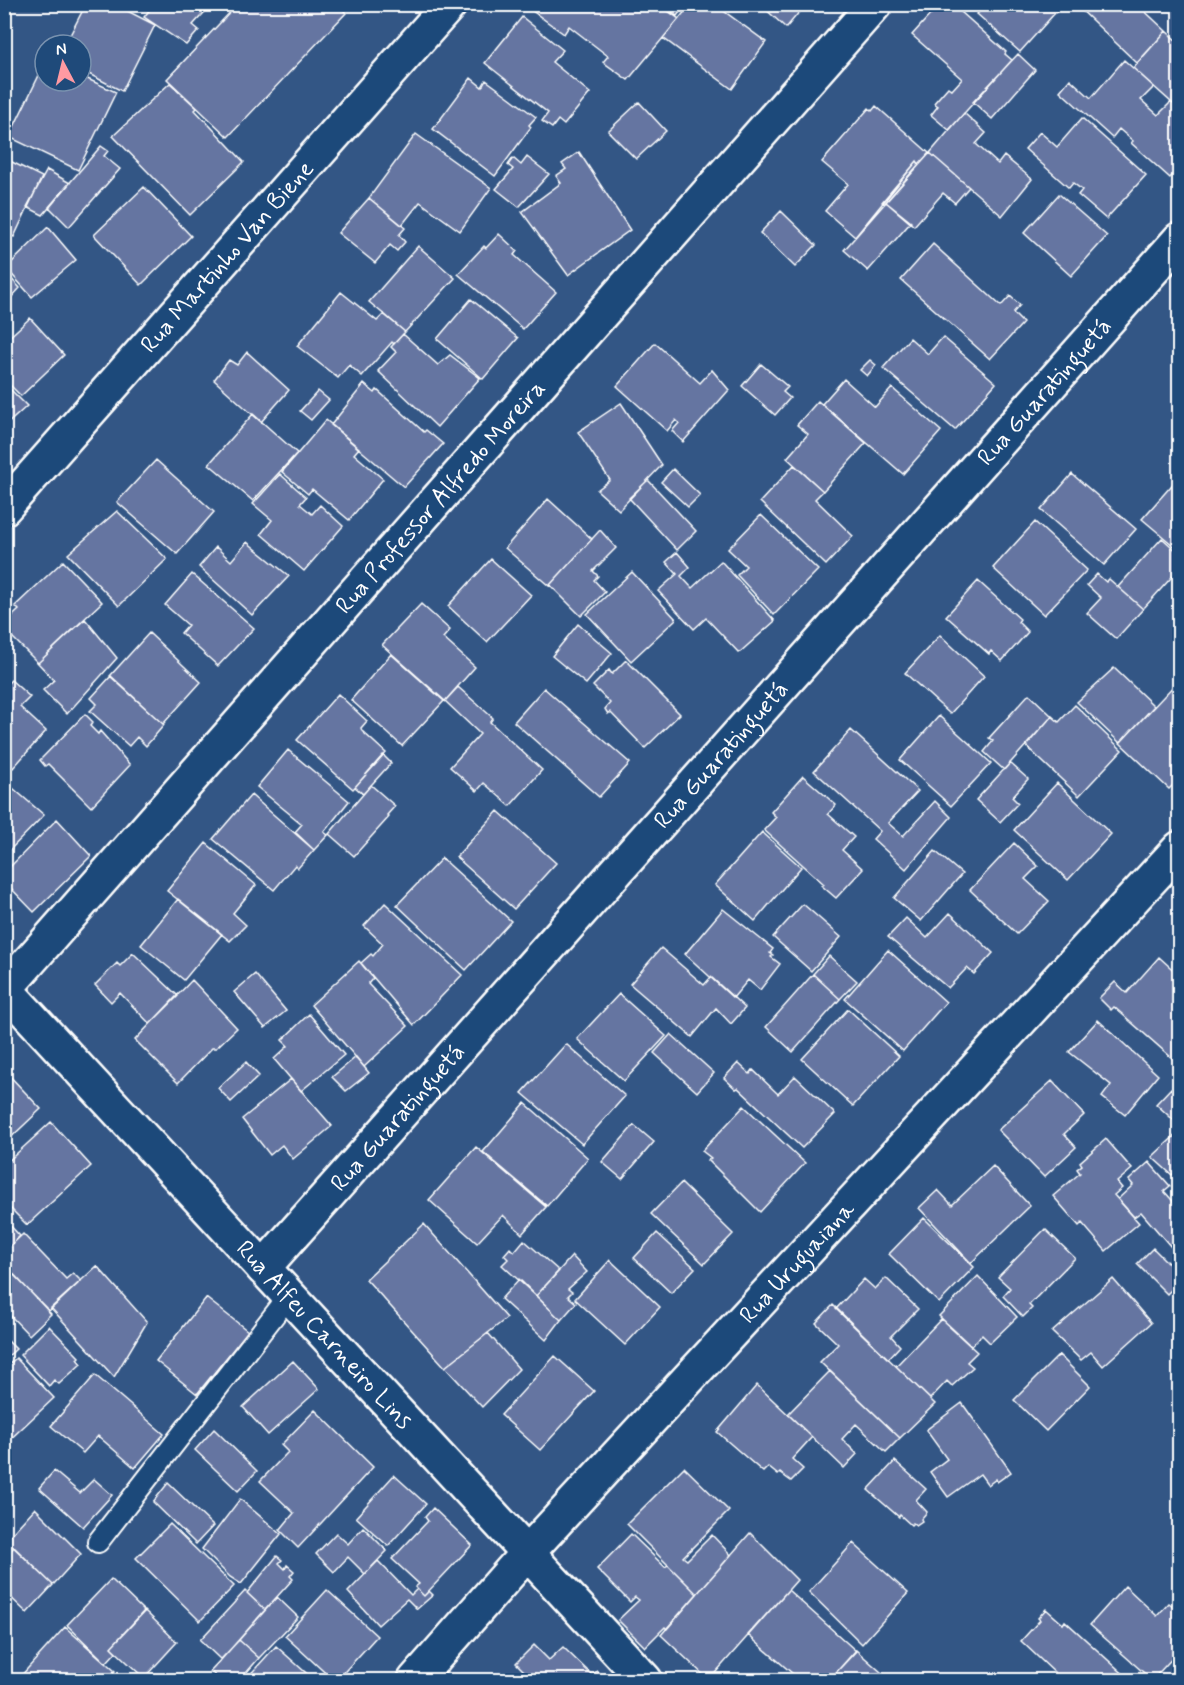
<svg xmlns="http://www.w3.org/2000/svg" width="1184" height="1685" viewBox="0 0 1184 1685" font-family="Mynerve,sans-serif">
	<rect width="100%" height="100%" fill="#335685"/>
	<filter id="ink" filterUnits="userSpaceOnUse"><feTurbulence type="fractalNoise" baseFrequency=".0167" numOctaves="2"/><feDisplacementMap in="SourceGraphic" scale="12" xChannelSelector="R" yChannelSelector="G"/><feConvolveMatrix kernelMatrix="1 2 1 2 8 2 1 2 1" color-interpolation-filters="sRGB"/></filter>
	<g filter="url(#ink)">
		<path fill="#6575a1" stroke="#fff" stroke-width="1.5" d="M 86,4 L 114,4 L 155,25 L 122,91 L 81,70 L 81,45 L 65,45 Z
			M 154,4 L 212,4 L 193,25 L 199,30 L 186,45 L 144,17 Z
			M 238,4 L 337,4 L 346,13 L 228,137 L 167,79 Z
			M 529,4 L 632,4 L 638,9 L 642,4 L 658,4 L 679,19 L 628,80 L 603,62 L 608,56 L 569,26 L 564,34 L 527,7 Z
			M 662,4 L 686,4 L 677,16 Z
			M 691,4 L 714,4 L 766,42 L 732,89 L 663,38 Z
			M 760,4 L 806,4 L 786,28 Z
			M 940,4 L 952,4 L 1006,52 L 1005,54 L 1012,60 L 949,130 L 931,115 L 938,106 L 934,103 L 948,87 L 952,90 L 962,79 L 912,35 Z
			M 986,4 L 1018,5 L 1063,4 L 1020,52 L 977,14 Z
			M 1075,4 L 1137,4 L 1166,31 L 1137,63 Z
			M 522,17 L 563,50 L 552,62 L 590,93 L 564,125 L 558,120 L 552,128 L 542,121 L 548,113 L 485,63 Z
			M 1166,31 L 1180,44 L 1180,110 L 1133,68 Z
			M 1018,54 L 1035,70 L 992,119 L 973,102 Z
			M 1124,60 L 1154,87 L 1141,100 L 1158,115 L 1171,102 L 1180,110 L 1180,167 L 1170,178 L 1131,143 L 1133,141 L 1119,129 L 1112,138 L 1060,91 L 1070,79 L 1091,98 Z
			M 45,63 L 45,81 L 81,81 L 81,76 L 116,92 L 78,170 L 9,137 Z
			M 471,78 L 482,87 L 486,80 L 536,117 L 529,125 L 531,127 L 495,176 L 433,129 Z
			M 170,83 L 197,108 L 195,110 L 244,162 L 190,215 L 113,136 Z
			M 639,102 L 666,131 L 636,159 L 608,131 Z
			M 876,106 L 929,153 L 919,164 L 917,161 L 855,237 L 825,211 L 848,184 L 822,162 L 869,108 L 872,111 Z
			M 964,113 L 986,133 L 976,144 L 998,164 L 1004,156 L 1032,179 L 1002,216 L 930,153 Z
			M 1082,118 L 1146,175 L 1106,219 L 1078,195 L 1082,190 L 1073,183 L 1069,188 L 1025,149 L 1040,132 L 1057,147 Z
			M 416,134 L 491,188 L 460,231 L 420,202 L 402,225 L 369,198 Z
			M 101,146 L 108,151 L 104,156 L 120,169 L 69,227 L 49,207 Z
			M 579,152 L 630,230 L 568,275 L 522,212 L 561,183 L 556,176 L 566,169 L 562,164 Z
			M 930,153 L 969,187 L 955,203 L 943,193 L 914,226 L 886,202 Z
			M 527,157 L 549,174 L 519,207 L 496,189 L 513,169 L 508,165 L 513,158 L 521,165 Z
			M 4,158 L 42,177 L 14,237 L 4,232 Z
			M 917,161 L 919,164 L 884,204 L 882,202 Z
			M 47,170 L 70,183 L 43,215 L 27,207 Z
			M 144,187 L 191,236 L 141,285 L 94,235 Z
			M 1059,194 L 1107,236 L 1071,276 L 1024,233 Z
			M 369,198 L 405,228 L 399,235 L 405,242 L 397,251 L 390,245 L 375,263 L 338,233 Z
			M 886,202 L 911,222 L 868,271 L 844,250 Z
			M 781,211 L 816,245 L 795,267 L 760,233 Z
			M 48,227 L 76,260 L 32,297 L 6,268 Z
			M 499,234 L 517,251 L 514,255 L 556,292 L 523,329 L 458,274 L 484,246 L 486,248 Z
			M 933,244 L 1001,306 L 1010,296 L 1020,305 L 1013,313 L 1023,323 L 990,359 L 901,280 Z
			M 418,246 L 455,278 L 405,332 L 369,302 Z
			M 4,271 L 20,288 L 4,305 Z
			M 341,292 L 377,321 L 384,314 L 405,332 L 394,344 L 392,342 L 362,376 L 349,365 L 338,378 L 297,346 Z
			M 471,299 L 518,338 L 483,379 L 437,339 Z
			M 30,318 L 64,355 L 21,396 L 4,379 L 4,342 Z
			M 403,334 L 438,365 L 450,355 L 480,378 L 437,427 L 378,371 L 396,352 L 391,347 Z
			M 943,337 L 996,383 L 955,430 L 883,368 L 910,338 L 928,354 Z
			M 655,343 L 700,383 L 712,370 L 729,390 L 683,442 L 672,431 L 679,423 L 676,420 L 667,431 L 617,386 Z
			M 247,352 L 289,390 L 261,422 L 214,380 L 229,360 L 237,365 Z
			M 870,360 L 876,365 L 867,376 L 860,370 Z
			M 761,364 L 788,387 L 783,392 L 790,398 L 775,415 L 742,386 Z
			M 844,379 L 875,407 L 892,388 L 941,431 L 903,474 L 822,404 Z
			M 4,383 L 27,406 L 4,427 Z
			M 364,384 L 375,393 L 377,390 L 424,432 L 426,430 L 443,444 L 404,487 L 331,425 Z
			M 318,391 L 329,400 L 311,420 L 300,411 Z
			M 818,401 L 866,443 L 823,491 L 787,458 L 808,434 L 797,425 Z
			M 621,403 L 662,465 L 619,510 L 597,490 L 610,480 L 578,432 Z
			M 253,414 L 297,453 L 253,501 L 209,464 Z
			M 326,420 L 359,448 L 354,454 L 383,479 L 349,520 L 312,489 L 308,494 L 282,472 Z
			M 156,460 L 214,512 L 177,554 L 117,502 Z
			M 794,465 L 823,491 L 815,499 L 853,536 L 826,565 L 760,502 Z
			M 673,469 L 700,495 L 688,507 L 661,482 Z
			M 280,474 L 306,497 L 300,504 L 312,514 L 320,505 L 343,526 L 304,571 L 261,534 L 272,520 L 253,504 Z
			M 1072,474 L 1136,529 L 1104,565 L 1041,510 Z
			M 1179,477 L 1180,477 L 1180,551 L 1142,519 Z
			M 648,480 L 696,531 L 677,550 L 629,498 Z
			M 548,499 L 592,539 L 549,586 L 505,548 Z
			M 117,511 L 167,559 L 119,606 L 68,554 Z
			M 761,515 L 818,570 L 774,615 L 737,575 L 746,566 L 728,549 Z
			M 1035,522 L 1087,570 L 1044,615 L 993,568 Z
			M 600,530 L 616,548 L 593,571 L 598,576 L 594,580 L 605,592 L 581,616 L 550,585 Z
			M 1162,538 L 1180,554 L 1180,568 L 1143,609 L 1118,587 Z
			M 247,542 L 289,576 L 252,615 L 199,567 L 216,547 L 231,561 Z
			M 677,552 L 690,567 L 681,576 L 692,588 L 721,561 L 775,621 L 739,653 L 706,618 L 694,629 L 658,591 L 677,574 L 666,562 Z
			M 491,559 L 531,595 L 487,642 L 448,606 Z
			M 63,561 L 102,602 L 38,663 L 4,629 L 4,624 L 19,610 L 15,606 Z
			M 632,572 L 676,619 L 631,661 L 587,614 Z
			M 192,574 L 254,628 L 218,666 L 181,633 L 188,625 L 165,605 Z
			M 1097,574 L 1106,582 L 1109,579 L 1143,609 L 1116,639 L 1087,613 L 1101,598 L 1087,585 Z
			M 978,581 L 1020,619 L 1018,622 L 1028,632 L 1002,661 L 991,651 L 989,654 L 946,616 Z
			M 421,604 L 450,630 L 443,638 L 475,667 L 445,701 L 382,645 Z
			M 85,619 L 117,658 L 67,714 L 43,690 L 54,680 L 38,663 Z
			M 578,624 L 612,653 L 586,684 L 552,656 Z
			M 149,633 L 201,682 L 163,724 L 110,676 Z
			M 940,635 L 984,676 L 950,714 L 905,673 Z
			M 391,654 L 444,701 L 402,746 L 351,700 Z
			M 626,660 L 680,714 L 645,748 L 610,712 L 608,714 L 605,709 L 610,703 L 593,686 L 609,670 L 612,674 Z
			M 1114,668 L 1154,706 L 1120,743 L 1077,702 Z
			M 111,676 L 164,725 L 146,746 L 137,737 L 129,746 L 90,711 L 97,704 L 91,698 Z
			M 11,680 L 30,697 L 20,707 L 46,731 L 13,768 L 4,760 L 4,687 Z
			M 1178,681 L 1180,778 L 1169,789 L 1120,743 Z
			M 458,687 L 493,718 L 490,722 L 542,770 L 510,806 L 484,783 L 477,791 L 450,767 L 480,734 L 445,701 Z
			M 544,688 L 630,763 L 599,797 L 514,722 Z
			M 338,694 L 367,721 L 361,728 L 362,731 L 386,753 L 353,789 L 297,740 Z
			M 1029,694 L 1052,716 L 1004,770 L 984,752 L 993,741 L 989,738 Z
			M 1075,705 L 1122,750 L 1079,796 L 1026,746 L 1052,716 L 1059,722 Z
			M 85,714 L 93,722 L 90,726 L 98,734 L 100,731 L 130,765 L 91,807 L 48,764 L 45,766 L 40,760 Z
			M 939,716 L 991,763 L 951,806 L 900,760 Z
			M 851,730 L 918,791 L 888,823 L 903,836 L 935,801 L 951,817 L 906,869 L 873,839 L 880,831 L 814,771 Z
			M 288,750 L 349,801 L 324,832 L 328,835 L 314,850 L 295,832 L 302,824 L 257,787 Z
			M 383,755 L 391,763 L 363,794 L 355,787 Z
			M 1010,763 L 1028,779 L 1012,797 L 1018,803 L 1000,822 L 976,800 Z
			M 803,776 L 836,805 L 828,814 L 854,837 L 842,850 L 863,869 L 836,898 L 822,886 L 824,884 L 764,830 L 776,817 L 771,812 Z
			M 7,783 L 44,815 L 4,856 L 4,786 Z
			M 1057,783 L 1111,834 L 1068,880 L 1014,830 Z
			M 371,785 L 395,806 L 387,815 L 389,817 L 354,856 L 329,834 Z
			M 251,795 L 314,850 L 298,868 L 295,865 L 274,890 L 213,839 Z
			M 498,811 L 556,863 L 514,909 L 456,857 Z
			M 57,819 L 91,856 L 34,912 L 4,881 L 4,873 Z
			M 762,832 L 801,867 L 755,921 L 715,885 Z
			M 206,843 L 256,885 L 233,913 L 246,925 L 230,941 L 167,891 Z
			M 1014,843 L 1038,866 L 1025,879 L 1049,901 L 1017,934 L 970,890 Z
			M 935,851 L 962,874 L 921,921 L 894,898 Z
			M 442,858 L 511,921 L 466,970 L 397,905 Z
			M 178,899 L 222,934 L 184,980 L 141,945 Z
			M 385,903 L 462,975 L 414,1025 L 361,963 L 371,954 L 373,956 L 383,944 L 364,926 Z
			M 803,904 L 841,937 L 811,971 L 773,937 Z
			M 723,909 L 773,949 L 770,953 L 773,955 L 771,957 L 780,964 L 760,990 L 748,980 L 733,998 L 685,954 Z
			M 950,913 L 993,953 L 974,974 L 967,968 L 948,988 L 888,937 L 906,918 L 927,938 Z
			M 661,948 L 704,985 L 711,977 L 745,1008 L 731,1024 L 716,1008 L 692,1037 L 630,984 Z
			M 888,950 L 946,1002 L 903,1051 L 845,999 Z
			M 133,953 L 178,996 L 150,1024 L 120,993 L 111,1002 L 95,985 L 117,963 L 120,966 Z
			M 829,956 L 857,981 L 840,999 L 813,974 Z
			M 1159,957 L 1180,976 L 1180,1065 L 1114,1007 L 1111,1010 L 1099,998 L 1115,982 L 1127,993 Z
			M 359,961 L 373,978 L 368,984 L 408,1026 L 364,1067 L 311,1005 Z
			M 255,974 L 286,1011 L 265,1028 L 234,992 Z
			M 813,974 L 840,999 L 793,1052 L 766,1027 Z
			M 192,980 L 237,1028 L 216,1048 L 212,1048 L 178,1083 L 135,1040 Z
			M 619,994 L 666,1036 L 624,1081 L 577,1039 Z
			M 848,1009 L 899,1056 L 853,1106 L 802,1059 Z
			M 309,1014 L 344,1055 L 301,1091 L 274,1059 L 288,1046 L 282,1040 Z
			M 1098,1020 L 1158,1075 L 1125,1115 L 1102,1097 L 1111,1085 L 1069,1052 Z
			M 671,1034 L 714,1073 L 697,1092 L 654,1053 Z
			M 566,1044 L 625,1096 L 582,1144 L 522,1093 Z
			M 356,1057 L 369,1073 L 346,1091 L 332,1077 Z
			M 246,1062 L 259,1076 L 231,1102 L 218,1088 Z
			M 738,1063 L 750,1074 L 753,1070 L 778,1094 L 795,1076 L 835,1114 L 802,1148 L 738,1088 L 736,1089 L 724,1078 Z
			M 4,1070 L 41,1109 L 4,1144 Z
			M 291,1079 L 332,1126 L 293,1159 L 282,1145 L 270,1155 L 242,1119 Z
			M 1052,1081 L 1084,1115 L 1064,1134 L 1076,1147 L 1044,1177 L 998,1130 Z
			M 1171,1088 L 1180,1096 L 1180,1126 L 1156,1104 Z
			M 525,1103 L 588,1158 L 547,1206 L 483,1152 Z
			M 744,1106 L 805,1163 L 760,1212 L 708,1160 L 711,1158 L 702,1151 Z
			M 51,1122 L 91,1166 L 27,1225 L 4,1202 L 4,1165 Z
			M 634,1125 L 654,1142 L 622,1179 L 602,1162 Z
			M 1180,1131 L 1180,1167 L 1172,1175 L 1152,1157 Z
			M 1106,1139 L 1132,1169 L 1117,1182 L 1122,1188 L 1114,1195 L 1139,1223 L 1106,1251 L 1082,1223 L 1079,1226 L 1053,1196 L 1080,1173 L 1077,1169 L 1082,1165 L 1080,1162 Z
			M 476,1147 L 546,1207 L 522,1234 L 503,1215 L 477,1243 L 429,1200 Z
			M 1149,1162 L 1170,1186 L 1164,1191 L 1180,1209 L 1178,1255 L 1141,1212 L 1134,1217 L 1118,1199 L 1133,1185 L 1129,1180 Z
			M 993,1166 L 1030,1206 L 971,1263 L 919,1208 L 938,1190 L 952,1205 Z
			M 681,1183 L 733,1234 L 704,1264 L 651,1214 Z
			M 924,1218 L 974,1267 L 939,1303 L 889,1254 Z
			M 4,1219 L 20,1236 L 4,1252 Z
			M 424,1224 L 507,1318 L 445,1367 L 366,1279 Z
			M 1045,1229 L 1075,1258 L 1029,1305 L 1032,1308 L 1023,1317 L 1003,1296 L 1010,1288 L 998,1277 Z
			M 657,1233 L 695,1268 L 671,1293 L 634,1258 Z
			M 23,1234 L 66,1279 L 73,1273 L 81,1281 L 49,1311 L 4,1265 L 4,1252 Z
			M 524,1240 L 559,1271 L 536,1296 L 502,1265 L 508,1259 L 504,1255 L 510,1248 L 514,1252 Z
			M 1153,1248 L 1180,1275 L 1180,1281 L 1167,1294 L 1137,1264 Z
			M 572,1256 L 587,1272 L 568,1289 L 572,1292 L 568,1296 L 576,1303 L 561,1320 L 536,1296 Z
			M 610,1260 L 660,1307 L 625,1345 L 575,1299 Z
			M 5,1265 L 51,1314 L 29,1335 L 4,1309 Z
			M 97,1266 L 147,1322 L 114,1377 L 51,1308 Z
			M 978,1276 L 1017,1317 L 990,1343 L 982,1335 L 971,1346 L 939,1316 Z
			M 886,1278 L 918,1309 L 891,1336 L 900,1346 L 888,1359 L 836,1309 L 864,1279 L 875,1289 Z
			M 519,1279 L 561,1320 L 546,1340 L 501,1299 Z
			M 1113,1279 L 1151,1323 L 1103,1366 L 1091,1352 L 1081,1360 L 1052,1332 Z
			M 206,1298 L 248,1331 L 197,1394 L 156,1361 Z
			M 833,1305 L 935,1404 L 900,1438 L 820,1362 L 838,1344 L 816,1323 Z
			M 941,1319 L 977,1352 L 967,1362 L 973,1367 L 952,1386 L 947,1381 L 930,1399 L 896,1366 Z
			M 49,1326 L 79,1357 L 77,1359 L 81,1364 L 59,1384 L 54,1380 L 49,1386 L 20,1355 Z
			M 488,1333 L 519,1369 L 482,1407 L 445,1367 Z
			M 4,1337 L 16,1349 L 4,1360 Z
			M 1059,1355 L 1090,1386 L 1046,1431 L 1014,1400 Z
			M 555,1356 L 594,1391 L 540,1450 L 501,1415 Z
			M 16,1358 L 54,1398 L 4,1445 L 4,1369 Z
			M 293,1361 L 319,1389 L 268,1435 L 243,1407 Z
			M 830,1371 L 900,1438 L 886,1452 L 856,1424 L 842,1439 L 857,1454 L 844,1468 L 788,1414 Z
			M 95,1375 L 164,1434 L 135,1468 L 98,1436 L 83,1453 L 51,1426 Z
			M 757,1385 L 812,1437 L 792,1459 L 803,1469 L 791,1481 L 780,1473 L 778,1475 L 768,1467 L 763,1472 L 717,1432 Z
			M 962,1403 L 1011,1472 L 997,1482 L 996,1479 L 988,1485 L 980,1474 L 948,1497 L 930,1472 L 947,1459 L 926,1430 Z
			M 315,1410 L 373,1467 L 298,1548 L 280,1530 L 294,1513 L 260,1481 L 288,1452 L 281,1445 Z
			M 214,1429 L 257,1471 L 238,1491 L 195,1450 Z
			M 895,1461 L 926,1489 L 916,1500 L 927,1512 L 921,1519 L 922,1521 L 916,1525 L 913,1523 L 911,1525 L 900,1515 L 899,1517 L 868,1490 Z
			M 684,1467 L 729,1511 L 683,1557 L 687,1560 L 712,1535 L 731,1555 L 697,1594 L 627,1524 Z
			M 54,1471 L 80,1493 L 94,1479 L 112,1495 L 83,1527 L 39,1488 Z
			M 394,1475 L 426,1504 L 388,1546 L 356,1517 Z
			M 168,1483 L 213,1526 L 196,1544 L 153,1502 Z
			M 240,1499 L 281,1534 L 241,1584 L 230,1577 L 202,1549 Z
			M 35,1508 L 81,1554 L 53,1585 L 6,1540 Z
			M 433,1508 L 472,1545 L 424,1596 L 415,1587 L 419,1584 L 392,1559 L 428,1521 L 425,1517 Z
			M 170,1524 L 234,1586 L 200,1621 L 136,1558 Z
			M 363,1527 L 387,1551 L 365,1574 L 348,1557 L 334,1572 L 316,1554 L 336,1533 L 348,1544 Z
			M 750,1533 L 797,1580 L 709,1680 L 661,1635 Z
			M 631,1534 L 665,1567 L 668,1565 L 697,1594 L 667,1629 L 665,1627 L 645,1647 L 618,1620 L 639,1600 L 635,1597 L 630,1602 L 597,1569 Z
			M 853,1543 L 908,1593 L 862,1644 L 809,1592 Z
			M 14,1547 L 53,1585 L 27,1613 L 4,1591 L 4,1549 L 9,1552 Z
			M 277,1556 L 282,1560 L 279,1563 L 285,1569 L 287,1565 L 294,1571 L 290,1576 L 293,1579 L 265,1610 L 247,1593 Z
			M 378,1561 L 411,1595 L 417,1589 L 424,1596 L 429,1591 L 433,1595 L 417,1609 L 407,1599 L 378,1625 L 348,1592 Z
			M 111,1579 L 144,1611 L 111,1647 L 116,1652 L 106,1663 L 67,1625 Z
			M 1125,1586 L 1157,1616 L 1169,1603 L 1180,1612 L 1180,1650 L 1152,1680 L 1090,1625 Z
			M 327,1590 L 377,1636 L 337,1680 L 333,1680 L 285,1636 Z
			M 788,1590 L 856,1651 L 829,1680 L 800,1680 L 748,1635 Z
			M 245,1591 L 265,1610 L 221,1660 L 200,1640 Z
			M 277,1597 L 298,1617 L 259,1658 L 239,1640 Z
			M 1046,1609 L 1063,1624 L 1065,1621 L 1130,1680 L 1051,1680 L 1056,1674 L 1021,1641 L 1040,1620 L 1038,1618 Z
			M 145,1611 L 177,1642 L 144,1678 L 111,1647 Z
			M 65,1627 L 115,1671 L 106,1680 L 23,1680 L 19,1678 Z
			M 239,1640 L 259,1658 L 240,1680 L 220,1680 L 210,1671 Z
			M 534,1645 L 549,1660 L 563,1647 L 592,1675 L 597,1671 L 606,1680 L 533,1680 L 516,1663 Z
			M 276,1646 L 314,1680 L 245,1680 Z
			M 856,1650 L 890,1680 L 835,1680 L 832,1677 Z"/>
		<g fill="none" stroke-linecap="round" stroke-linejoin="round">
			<defs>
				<path id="lane" d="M 98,1542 L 289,1296"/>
				<g id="street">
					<path id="s1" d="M 4,508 L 450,4"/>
					<path id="s2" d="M 4,988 L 645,1680"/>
					<path id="s3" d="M 5,989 L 875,4"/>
					<path id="s4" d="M 263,1268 L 1180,239"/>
					<path id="s5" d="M 415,1680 L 527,1553 L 1180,848"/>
				</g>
			</defs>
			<use href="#lane" stroke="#fff" stroke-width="24"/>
			<use href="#street" stroke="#fff" stroke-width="38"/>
			<use href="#lane" stroke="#1f4a7a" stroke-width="20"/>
			<use href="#street" stroke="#1f4a7a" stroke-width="33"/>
		</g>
	</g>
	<g text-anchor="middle" stroke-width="5" stroke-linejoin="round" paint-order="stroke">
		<g font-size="24" fill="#fff" stroke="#1f4a7a">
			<text dy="8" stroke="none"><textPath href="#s1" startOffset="336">Rua Martinho Van Biene</textPath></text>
			<text dy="8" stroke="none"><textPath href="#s4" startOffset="1174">Rua Guaratinguetá</textPath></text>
			<text dy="8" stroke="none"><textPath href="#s3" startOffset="657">Rua Professor Alfredo Moreira</textPath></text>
			<text dy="8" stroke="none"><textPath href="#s4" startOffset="688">Rua Guaratinguetá</textPath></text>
			<text dy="8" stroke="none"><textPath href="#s4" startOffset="202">Rua Guaratinguetá</textPath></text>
			<text dy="8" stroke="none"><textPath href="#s5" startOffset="566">Rua Uruguaiana</textPath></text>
			<text dy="8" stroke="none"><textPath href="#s2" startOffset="472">Rua Alfeu Carneiro Lins</textPath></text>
		</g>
	</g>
	<rect width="1184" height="1685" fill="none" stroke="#1f4a7a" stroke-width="24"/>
	<rect x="12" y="12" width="1160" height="1661" fill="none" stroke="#fff" stroke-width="2" filter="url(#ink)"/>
	<g transform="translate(63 63) rotate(353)"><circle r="28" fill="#1f4a7a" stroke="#7992af" stroke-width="1.5"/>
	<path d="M0-4.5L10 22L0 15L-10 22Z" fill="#ff9aa2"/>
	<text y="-9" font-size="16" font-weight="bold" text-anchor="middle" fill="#ffffff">N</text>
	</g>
</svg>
